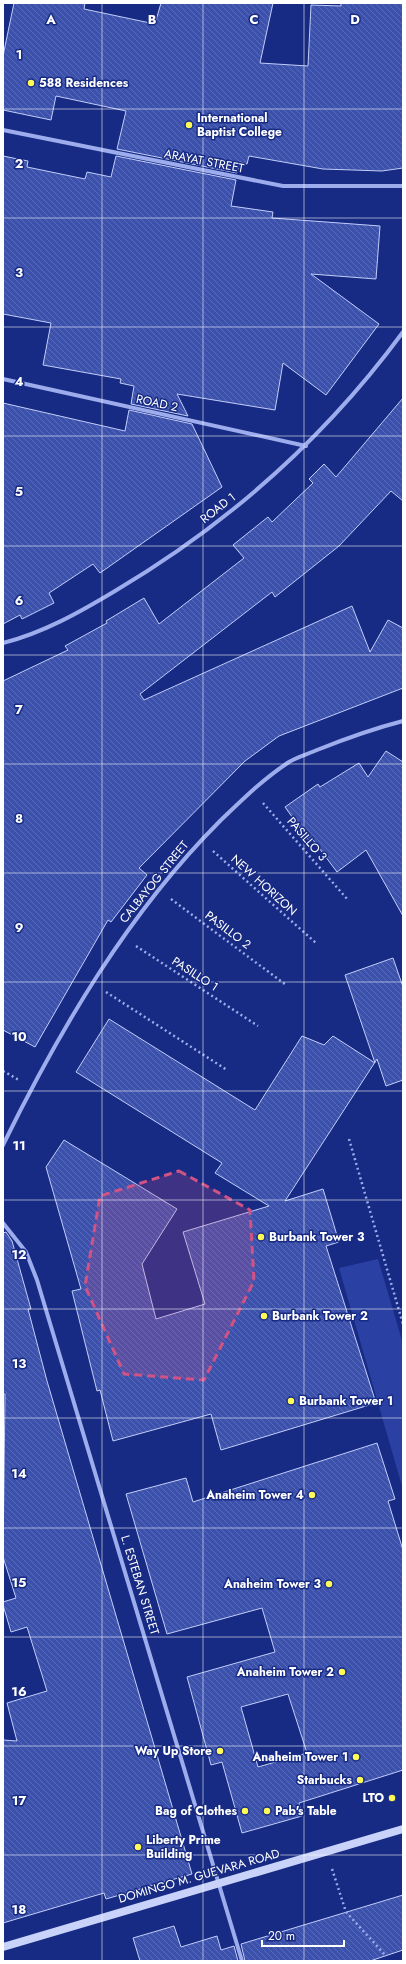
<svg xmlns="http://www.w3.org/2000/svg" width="406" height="1964" viewBox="0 0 406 1964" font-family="Jost,sans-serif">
	<defs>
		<pattern id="building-back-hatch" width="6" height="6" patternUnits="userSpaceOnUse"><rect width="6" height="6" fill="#3c51ac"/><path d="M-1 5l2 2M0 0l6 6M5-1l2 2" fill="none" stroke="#596bb8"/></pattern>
	</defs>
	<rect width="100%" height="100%" fill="#182b84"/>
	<path fill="#2a41a3" d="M 378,1259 L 403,1344 L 402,1486 L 339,1268 Z"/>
	<path fill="url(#building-back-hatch)" stroke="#c2cdf9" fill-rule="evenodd" d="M 14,3 L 85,3 L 84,9 L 155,24 L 161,3 L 273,3 L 260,63 L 308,66 L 311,5 L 341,6 L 341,3 L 403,3 L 403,168 L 382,171 L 323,169 L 249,156 L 247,164 L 240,162 L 237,173 L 117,149 L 126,111 L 56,96 L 51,120 L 3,110 L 3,56 Z
		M 3,156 L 28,161 L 27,167 L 85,179 L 87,172 L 111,177 L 116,156 L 236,180 L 231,206 L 273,212 L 272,218 L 380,226 L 376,279 L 311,274 L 379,324 L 326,395 L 283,363 L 275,410 L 177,394 L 188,416 L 131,404 L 134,386 L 120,383 L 121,379 L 43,365 L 51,323 L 3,314 Z
		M 403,398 L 403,501 L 391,491 L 339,546 L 275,597 L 272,592 L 140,694 L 144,700 L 352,606 L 370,652 L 388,620 L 403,628 L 403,688 L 279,736 L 245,761 L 139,868 L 147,875 L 111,922 L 108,920 L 35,1047 L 3,1030 L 3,681 L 68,650 L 65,646 L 107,623 L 106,621 L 144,598 L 159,624 L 244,558 L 233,545 L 268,517 L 272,522 L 313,483 L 309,479 L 324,464 L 336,477 Z
		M 3,403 L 125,431 L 129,410 L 192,424 L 222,487 L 100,573 L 93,564 L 49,593 L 54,603 L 22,619 L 20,615 L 3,624 Z
		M 386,751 L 403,762 L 403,916 L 366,850 L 337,872 L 313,840 L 310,842 L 285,807 L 318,784 L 320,787 L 359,763 L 368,777 Z
		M 393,958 L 403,987 L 403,1080 L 386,1086 L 377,1059 L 285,1201 L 323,1189 L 339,1242 L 326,1246 L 376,1403 L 221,1450 L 211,1414 L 113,1441 L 100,1390 L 97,1391 L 72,1291 L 81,1289 L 46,1167 L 64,1140 L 177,1209 L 142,1264 L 156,1319 L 205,1304 L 183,1232 L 269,1206 L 215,1173 L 222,1163 L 76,1072 L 109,1019 L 255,1110 L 302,1036 L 324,1045 L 333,1036 L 375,1063 L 345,975 Z
		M 6,1232 L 12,1241 L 31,1309 L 28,1309 L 47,1381 L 192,1874 L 106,1899 L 104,1893 L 3,1923 L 3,1740 L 17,1741 L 7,1703 L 47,1691 L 27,1627 L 11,1632 L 3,1605 L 3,1602 L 16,1598 L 3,1557 L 5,1394 L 3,1394 L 3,1233 Z
		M 377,1443 L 395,1499 L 388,1501 L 403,1550 L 403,1770 L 299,1803 L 302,1816 L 242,1833 L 222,1762 L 211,1765 L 187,1677 L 275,1652 L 262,1608 L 167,1634 L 126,1494 L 186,1478 L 193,1502 ZM 288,1694 L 307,1753 L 258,1767 L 241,1707 Z
		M 403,1895 L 403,1950 L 370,1961 L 245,1961 L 241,1944 Z
		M 174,1926 L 181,1947 L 217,1936 L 221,1950 L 234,1946 L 238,1961 L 140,1961 L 133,1938 Z"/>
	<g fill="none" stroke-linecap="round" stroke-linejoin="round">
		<path stroke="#9dacec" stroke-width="2.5" stroke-dasharray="2 3" stroke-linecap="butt" d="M 263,803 L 348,900
			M 213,851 L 316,943
			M 171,899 L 286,985
			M 136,946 L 258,1026
			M 106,992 L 227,1070
			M 3,1071 L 19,1080
			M 349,1139 L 403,1324
			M 332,1869 L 346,1912 L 386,1956"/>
		<path stroke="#9dacec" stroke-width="4" d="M 3,130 L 283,186 L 403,186
			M 3,379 L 306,446
			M 3,643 C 43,633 80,612 115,591 C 228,524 325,438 403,332
			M 3,1145 C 60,1029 128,913 220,821 C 242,800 263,779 289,762 C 297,757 308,754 317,750 C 347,738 372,729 403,721
			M 3,1223 L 26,1252 L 37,1280 L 242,1961"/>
		<path stroke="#c9d2f9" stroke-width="8" d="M 3,1947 L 403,1829"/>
	</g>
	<path fill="#d15284" fill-opacity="0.2" stroke="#d15284" stroke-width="3" stroke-dasharray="8 5" stroke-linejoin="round" d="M 179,1171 L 250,1210 L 254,1281 L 204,1380 L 124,1374 L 85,1286 L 100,1196 Z"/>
	<path fill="none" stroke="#fff" stroke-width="1" stroke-opacity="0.55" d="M 102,3 L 102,1961M 203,3 L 203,1961M 304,3 L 304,1961M 3,109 L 403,109M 3,218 L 403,218M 3,327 L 403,327M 3,436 L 403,436M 3,546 L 403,546M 3,655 L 403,655M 3,764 L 403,764M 3,873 L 403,873M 3,982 L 403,982M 3,1091 L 403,1091M 3,1200 L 403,1200M 3,1309 L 403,1309M 3,1418 L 403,1418M 3,1528 L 403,1528M 3,1637 L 403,1637M 3,1746 L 403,1746M 3,1855 L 403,1855"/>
	<g fill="#fffa58" stroke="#182b84" stroke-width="1.5">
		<circle cx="31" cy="83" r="4"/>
		<circle cx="189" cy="125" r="4"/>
		<circle cx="261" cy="1237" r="4"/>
		<circle cx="264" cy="1316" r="4"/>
		<circle cx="291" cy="1401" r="4"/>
		<circle cx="312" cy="1495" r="4"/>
		<circle cx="329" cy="1584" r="4"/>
		<circle cx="342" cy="1672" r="4"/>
		<circle cx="220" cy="1751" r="4"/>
		<circle cx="356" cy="1757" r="4"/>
		<circle cx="360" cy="1780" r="4"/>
		<circle cx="392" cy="1798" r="4"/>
		<circle cx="245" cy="1811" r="4"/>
		<circle cx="267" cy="1811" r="4"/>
		<circle cx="138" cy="1847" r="4"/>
	</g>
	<g text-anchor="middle" stroke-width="3" stroke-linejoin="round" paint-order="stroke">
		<g font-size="12" font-weight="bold" fill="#fff" stroke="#182b84" text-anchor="end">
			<text x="39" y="87" text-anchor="start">588 Residences</text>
			<text x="197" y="122" text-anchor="start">International<tspan x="197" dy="14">Baptist College</tspan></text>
			<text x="269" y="1241" text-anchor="start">Burbank Tower 3</text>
			<text x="272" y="1320" text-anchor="start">Burbank Tower 2</text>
			<text x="299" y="1405" text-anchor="start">Burbank Tower 1</text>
			<text x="304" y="1499">Anaheim Tower 4</text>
			<text x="321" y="1588">Anaheim Tower 3</text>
			<text x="334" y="1676">Anaheim Tower 2</text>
			<text x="212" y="1755">Way Up Store</text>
			<text x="348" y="1761">Anaheim Tower 1</text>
			<text x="352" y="1784">Starbucks</text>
			<text x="384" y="1802">LTO</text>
			<text x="237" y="1815">Bag of Clothes</text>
			<text x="275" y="1815" text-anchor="start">Pab's Table</text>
			<text x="146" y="1844" text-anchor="start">Liberty Prime<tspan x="146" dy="14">Building</tspan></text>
		</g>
		<g font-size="12" fill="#fff" stroke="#182b84">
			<text transform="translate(204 161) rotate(11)" y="4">ARAYAT STREET</text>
			<text transform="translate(157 403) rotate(12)" y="4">ROAD 2</text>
			<text transform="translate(218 508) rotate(-38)" y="4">ROAD 1</text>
			<text transform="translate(307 839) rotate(49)" y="4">PASILLO 3</text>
			<text transform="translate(154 882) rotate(-51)" y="4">CALBAYOG STREET</text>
			<text transform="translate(264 885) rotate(42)" y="4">NEW HORIZON</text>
			<text transform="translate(228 930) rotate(37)" y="4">PASILLO 2</text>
			<text transform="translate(195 974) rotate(33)" y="4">PASILLO 1</text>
			<text transform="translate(140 1585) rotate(73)" y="4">L. ESTEBAN STREET</text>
			<text transform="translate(199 1876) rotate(-16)" y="4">DOMINGO M. GUEVARA ROAD</text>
		</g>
	</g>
	<g font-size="13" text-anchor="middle" font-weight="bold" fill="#fff" stroke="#182b84" stroke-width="3" stroke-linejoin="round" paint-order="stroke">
		<text x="51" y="24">A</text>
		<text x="152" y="24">B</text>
		<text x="254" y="24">C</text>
		<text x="355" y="24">D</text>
		<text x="19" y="59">1</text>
		<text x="19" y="168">2</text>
		<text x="19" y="277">3</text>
		<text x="19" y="386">4</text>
		<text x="19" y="496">5</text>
		<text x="19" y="605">6</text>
		<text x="19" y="714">7</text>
		<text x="19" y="823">8</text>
		<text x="19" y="932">9</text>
		<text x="19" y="1041">10</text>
		<text x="19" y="1150">11</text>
		<text x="19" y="1259">12</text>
		<text x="19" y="1368">13</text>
		<text x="19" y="1478">14</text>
		<text x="19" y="1587">15</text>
		<text x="19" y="1696">16</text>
		<text x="19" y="1805">17</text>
		<text x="19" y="1914">18</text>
	</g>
	<rect width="406" height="1964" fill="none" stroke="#ffffff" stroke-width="8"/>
	<path d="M262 1940v6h82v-6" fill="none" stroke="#ffffff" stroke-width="2"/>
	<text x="268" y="1940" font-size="12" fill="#ffffff" stroke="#182b84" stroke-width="3" paint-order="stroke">20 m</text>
</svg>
